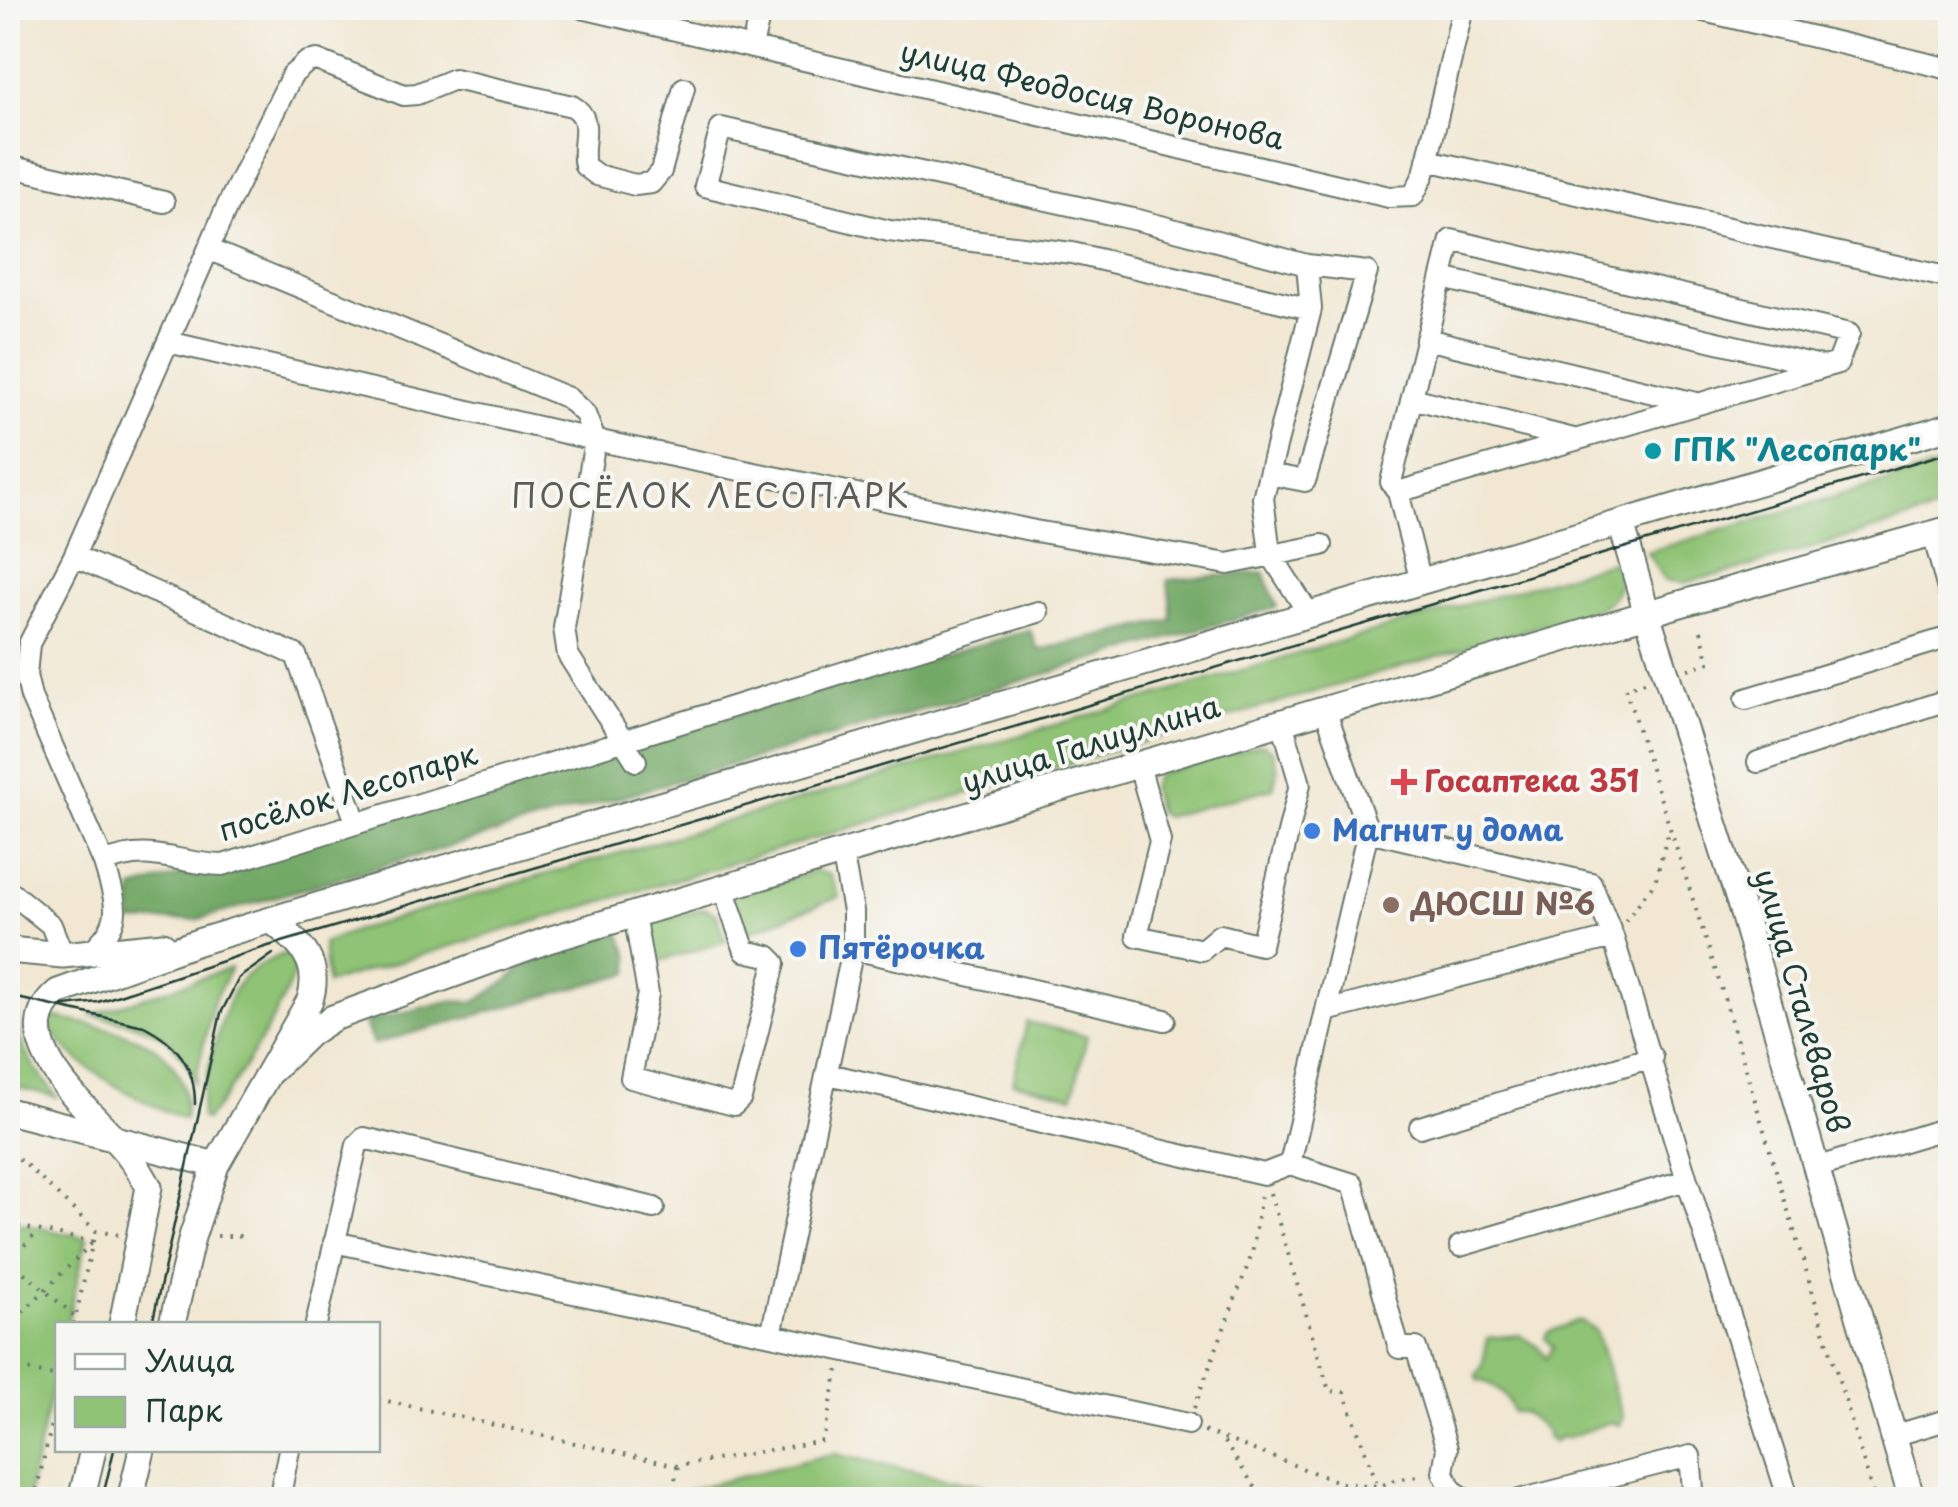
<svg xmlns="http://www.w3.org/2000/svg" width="1958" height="1507" viewBox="0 0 1958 1507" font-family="'Playpen Sans',sans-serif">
	<rect width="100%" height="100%" fill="#f6f6f2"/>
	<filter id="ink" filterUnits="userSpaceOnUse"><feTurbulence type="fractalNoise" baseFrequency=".01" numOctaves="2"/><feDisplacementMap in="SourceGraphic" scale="20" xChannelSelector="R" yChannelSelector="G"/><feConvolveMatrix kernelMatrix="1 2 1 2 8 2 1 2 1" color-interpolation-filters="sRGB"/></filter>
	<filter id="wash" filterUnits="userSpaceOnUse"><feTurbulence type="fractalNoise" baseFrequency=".0048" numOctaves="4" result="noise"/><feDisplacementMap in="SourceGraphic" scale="40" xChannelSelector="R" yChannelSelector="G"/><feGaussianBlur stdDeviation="2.25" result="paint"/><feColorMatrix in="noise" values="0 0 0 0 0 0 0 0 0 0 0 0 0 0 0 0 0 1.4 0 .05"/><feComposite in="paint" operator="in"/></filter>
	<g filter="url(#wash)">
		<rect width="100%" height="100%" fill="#f1e7d2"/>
		<path fill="#8fc375" stroke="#578054" stroke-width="2.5" d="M 1950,463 L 1950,507 L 1735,571 L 1684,583 L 1664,580 L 1647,552 Z
			M 1611,562 L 1619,566 C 1620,591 1615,601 1593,611 C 1170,732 749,858 327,983 L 323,943 L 356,930 Z
			M 1262,744 L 1272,750 L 1278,768 L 1273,788 L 1165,817 L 1158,813 L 1151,787 L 1157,774 Z
			M 816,871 L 830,875 L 839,897 L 746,933 L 731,900 L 737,894 Z
			M 704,908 L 717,914 L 726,941 L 647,965 L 644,930 L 651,923 Z
			M 290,952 C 292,956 295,960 295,966 C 294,990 225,1104 205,1120 L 201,1118 C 200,1093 224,998 241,980 C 255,966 272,958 290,952 Z
			M 231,968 L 213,1002 L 195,1083 C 176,1029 144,1025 92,1015 Z
			M 8,1009 L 17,1011 C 15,1046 36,1070 57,1097 L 8,1085 Z
			M 48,1016 C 108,1030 195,1034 184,1119 C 148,1105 51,1058 48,1016 Z
			M 1027,1022 L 1087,1036 L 1073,1096 L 1013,1082 Z
			M 8,1221 L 87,1238 L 67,1324 L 58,1324 L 57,1366 L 27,1499 L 8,1499 Z
			M 1574,1322 L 1582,1322 L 1595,1330 L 1623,1418 L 1620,1425 L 1610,1422 L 1566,1438 L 1560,1437 L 1553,1442 L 1547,1438 L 1547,1431 L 1523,1412 L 1513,1412 C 1509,1399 1495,1382 1479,1381 L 1476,1375 L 1482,1367 L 1488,1338 L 1519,1335 L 1537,1346 L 1546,1358 L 1553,1347 L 1545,1339 L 1547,1333 Z
			M 835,1453 L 835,1454 L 1043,1499 L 686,1499 L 688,1490 Z"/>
		<path fill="#73a966" stroke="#49734d" stroke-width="2.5" d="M 1264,572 L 1277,607 L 199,919 L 131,922 L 133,889 L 1030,630 L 1038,650 L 1172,620 L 1168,580 Z
			M 620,932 L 630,958 L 629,973 L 373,1044 L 364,1022 L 449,1001 L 475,1002 L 506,982 L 531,958 Z"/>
	</g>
	<g filter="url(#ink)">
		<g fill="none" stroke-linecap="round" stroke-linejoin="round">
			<defs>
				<path id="minor" d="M 582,8 L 1389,197 L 1413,196 L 1424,174 L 1463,8
					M 1691,8 L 1950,69
					M 752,47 L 761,8
					M 1427,160 L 1950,278
					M 8,166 L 164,202
					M 210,250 L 568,398 L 585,414 L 595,440 L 564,628 L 568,655 L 636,761
					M 1442,278 L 1821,366
					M 1426,339 L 1696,403
					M 168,342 L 595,440 L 1035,531 L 1228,564 L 1322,545
					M 1412,398 L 1573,439
					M 1269,474 L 1305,481 L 1367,272 L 1307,265
					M 1398,492 L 1838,363 L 1849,334 L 1451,240 L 1391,482 L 1398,492 L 1421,582
					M 1933,534 L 1950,597
					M 74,556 L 296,655 L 356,822
					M 1309,614 L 1270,553 L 1263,498 L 1311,309 L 1307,265 L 1142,221 L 721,128 L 705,186 L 889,231 L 1072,253 L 1311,309
					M 1746,699 L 1950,637
					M 1325,709 L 1368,831
					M 1758,762 L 1950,699
					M 1139,765 L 1160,841 L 1137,936 L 1202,950 L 1220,935 L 1261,945 L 1300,784 L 1282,722
					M 842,852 L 853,911 L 853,949 L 771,1335 L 1188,1424
					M 104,863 L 31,697 L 26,675 L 29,644 L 74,556 L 225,211 L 292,75 L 307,62 L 317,60 L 404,95 L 417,94 L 454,79 L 572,106 C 596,119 579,144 585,166 L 597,175 L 635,185 L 651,183 L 661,171 L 684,88
					M 8,890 L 51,925 L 63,955
					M 634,914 L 648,994 L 631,1078 L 734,1105 L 741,1098 L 775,963 L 768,956 L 745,951 L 723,888
					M 853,949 L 1165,1020
					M 90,952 C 126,921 116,904 104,863 C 150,843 175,864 223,865 L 1038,612
					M 1326,1011 L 1613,937
					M 828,1074 L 1264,1174 L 1290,1164
					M 1420,1127 L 1652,1057
					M 1815,1168 L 1950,1127
					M 334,1242 L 771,1335
					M 1460,1246 L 1687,1180
					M 316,1324 L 357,1145 L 364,1138 L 654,1208
					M 1893,1436 L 1950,1419
					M 279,1500 L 289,1450
					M 1467,1500 L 1452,1490 L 1443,1472 L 1447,1449 L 1416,1348 L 1399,1348 L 1353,1184 L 1290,1164 L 1368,831 L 1591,883 L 1613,937 L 1687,1180 L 1789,1500
					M 1519,1500 L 1690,1456 L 1694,1500"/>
				<path id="major" d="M 1621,523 L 1647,614 L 1740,903 L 1912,1500
					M 8,950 L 63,955 L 163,945
					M 272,1070 L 310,1033 L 333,1018 L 548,940 L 1687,602 L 1950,529
					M 8,1111 L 216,1165
					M 122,1324 L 149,1187 C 140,1170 130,1156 117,1142 C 87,1107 2,1038 58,992 L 198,942 L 340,899 L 1950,426
					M 172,1324 L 192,1237 L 216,1165 L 310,1000 C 322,960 299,943 271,920
					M 81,1500 L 93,1450
					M 130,1500 L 142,1450"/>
			</defs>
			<use href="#minor" stroke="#68786b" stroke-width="24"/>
			<use href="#major" stroke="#68786b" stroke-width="29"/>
			<path stroke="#68786b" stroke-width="4" stroke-dasharray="2.5 8" stroke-linecap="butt" d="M 1688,669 L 1709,663 L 1701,631
				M 1645,682 L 1625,688 L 1720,984 L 1875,1500
				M 1625,921 L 1655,882 L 1668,833
				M 8,1157 L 21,1160 L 96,1231 L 119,1235
				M 1270,1193 L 1329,1391 L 1344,1392 L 1383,1500
				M 8,1224 L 93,1242
				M 217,1236 L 246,1236
				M 8,1259 L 76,1317
				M 9,1260 L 38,1232
				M 74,1324 L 95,1232
				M 8,1327 L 93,1242
				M 8,1366 L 58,1376
				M 378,1399 L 678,1466
				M 1194,1408 L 1252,1254 L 1261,1194
				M 1204,1431 L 1341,1483 L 1380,1486 L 1395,1480 L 1423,1475
				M 1224,1442 L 1264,1500
				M 34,1500 L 58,1398
				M 671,1500 L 678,1466 L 823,1441 L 838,1370"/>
			<use href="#minor" stroke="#fff" stroke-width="20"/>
			<use href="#major" stroke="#fff" stroke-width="25"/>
			<path stroke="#1f3d34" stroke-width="2.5" d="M 8,996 L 144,1026 C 177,1043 195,1066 195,1104
				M 57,1007 L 98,1002 L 265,947 L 1950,452
				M 152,1324 L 221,1013 L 239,978 L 273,954
				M 102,1500 L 114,1450"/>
		</g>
	</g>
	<circle fill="#0f9aa8" stroke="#f6f6f2" stroke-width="4" cx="1653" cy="451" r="10"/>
	<path fill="#e0444e" stroke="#f6f6f2" stroke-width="4" d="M1399 767h10v10h10v10h-10v10h-10v-10h-10v-10h10z"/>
	<g fill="#3f7fe0" stroke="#f6f6f2" stroke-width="4">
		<circle cx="1312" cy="831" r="10"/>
		<circle cx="798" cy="949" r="10"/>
	</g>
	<circle fill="#8d6e63" stroke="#f6f6f2" stroke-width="4" cx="1391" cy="905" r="10"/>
	<g text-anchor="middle" stroke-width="8" stroke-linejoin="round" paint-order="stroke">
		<g font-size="30" fill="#1f3d34" stroke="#f6f6f2">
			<text transform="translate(1092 96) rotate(13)" y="10">улица Феодосия Воронова</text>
			<text transform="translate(1091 745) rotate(-17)" y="10">улица Галиуллина</text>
			<text transform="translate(348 793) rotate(-17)" y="10">посёлок Лесопарк</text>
			<text transform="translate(1801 1001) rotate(74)" y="10">улица Сталеваров</text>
		</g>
		<g font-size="30" font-weight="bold" fill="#0d838f" stroke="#f6f6f2" text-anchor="start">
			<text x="1673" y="461">ГПК "Лесопарк"</text>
		</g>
		<g font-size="30" font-weight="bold" fill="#be3a42" stroke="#f6f6f2" text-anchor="start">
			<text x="1424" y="792">Госаптека 351</text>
		</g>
		<g font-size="30" font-weight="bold" fill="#366cbe" stroke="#f6f6f2" text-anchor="start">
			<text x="1332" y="841">Магнит у дома</text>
			<text x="818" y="959">Пятёрочка</text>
		</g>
		<g font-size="30" font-weight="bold" fill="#785e54" stroke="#f6f6f2" text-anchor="start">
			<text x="1411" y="915">ДЮСШ №6</text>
		</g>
		<g font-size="32" letter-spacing="2.5" fill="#5c5c54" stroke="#f6f6f2">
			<text x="711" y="508">ПОСЁЛОК ЛЕСОПАРК</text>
		</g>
	</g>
	<rect width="1958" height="1507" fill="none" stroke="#f6f6f2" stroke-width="40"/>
	<rect x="55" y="1322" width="325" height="130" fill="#f6f6f2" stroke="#a0aca6" stroke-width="2.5"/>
	<rect x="75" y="1354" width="50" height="15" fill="#ffffff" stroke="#a0aca6" stroke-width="2.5"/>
	<text x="145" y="1372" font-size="30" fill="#1f3d34">Улица</text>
	<rect x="75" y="1397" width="50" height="30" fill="#8fc375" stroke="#a0aca6" stroke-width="2.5"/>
	<text x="145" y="1422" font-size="30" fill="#1f3d34">Парк</text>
</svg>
